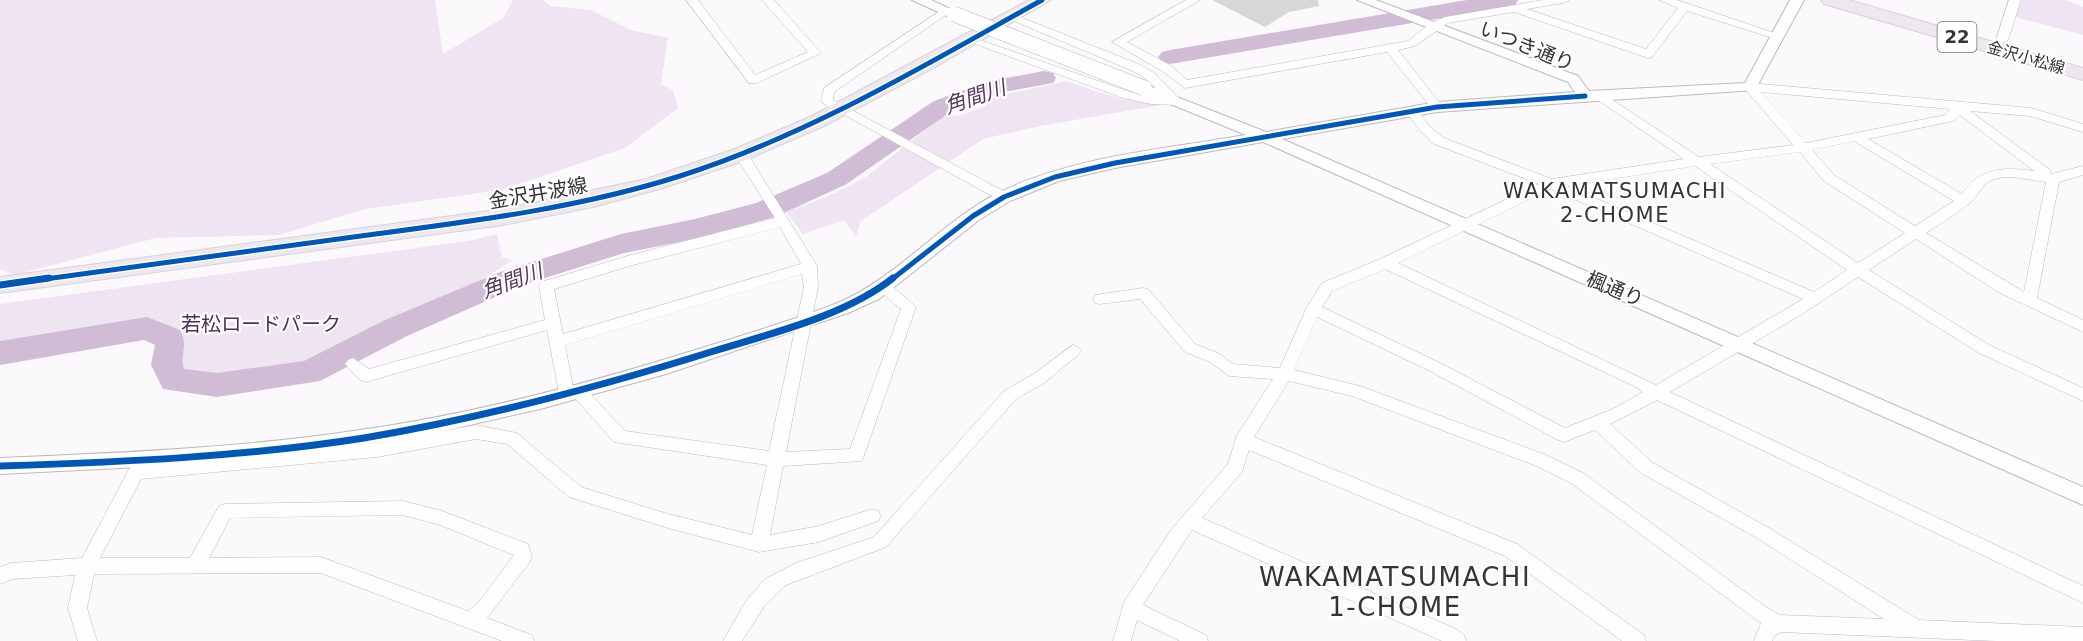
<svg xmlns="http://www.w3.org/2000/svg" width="2083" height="641" viewBox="0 0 2083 641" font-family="'DejaVu Sans','Noto Sans JP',sans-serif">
	<rect width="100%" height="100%" fill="#fcf9fd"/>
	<path fill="#efe5f2" d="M 0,0 L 435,0 L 443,54 L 503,18 L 513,0 L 543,0 L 550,6 L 591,10 L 631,30 L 668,38 L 661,84 L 673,90 L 678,108 L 625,148 L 501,190 L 365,209 L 279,235 L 156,238 L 15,275 L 0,269 Z
		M 2015,0 L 2065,0 L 2083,7 L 2083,35 L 2011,16 Z
		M 1067,81 C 1085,87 1135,107 1151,100 L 1162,105 L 1040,126 L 983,139 L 860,222 L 856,237 L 844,220 L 803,234 L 786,212 L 831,195 L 867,176 L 942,117 L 961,115 L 983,107 L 993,97 Z
		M 497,234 L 502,257 L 512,260 C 478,286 436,299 398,316 C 375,327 359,345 339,359 C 305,382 214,388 174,380 L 167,365 L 171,346 L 169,339 L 147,328 L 0,344 L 0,304 L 468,241 Z"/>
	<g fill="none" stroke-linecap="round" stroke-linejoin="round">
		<path fill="#d0bcd4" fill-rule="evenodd" d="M 1467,0 L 1518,0 L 1515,5 L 1507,7 L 1170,64 L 1162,62 L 1158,57 L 1162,52 L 1170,50 Z
			M 1044,71 L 1053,73 L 1056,78 L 1053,83 L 1004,92 L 952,111 L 845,185 L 775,217 L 695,239 L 624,253 L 520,286 L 407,336 L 320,381 L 217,397 L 163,389 L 151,365 L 155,345 L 144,340 L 0,365 L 0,341 L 147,317 L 180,330 C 189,347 179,355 184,369 L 217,373 L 304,361 L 385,320 L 500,272 L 621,234 L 695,219 L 756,203 L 827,173 L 934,101 L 990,81 Z"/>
	</g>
	<path fill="#d8d6d9" d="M 1212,0 L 1318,0 L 1319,6 L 1289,12 L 1265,27 Z"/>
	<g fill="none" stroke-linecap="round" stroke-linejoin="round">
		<defs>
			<path id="minor" d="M 686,0 L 698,0 L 755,75 L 808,52 L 762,0 L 774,0 L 821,53 L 757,83 L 749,83 Z
				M 1186,0 L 1200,0 L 1127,42 L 1170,65 L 1187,80 L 1408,41 L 1431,23 L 1445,17 L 1543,0 L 1569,0 L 1563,3 L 1527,9 L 1646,49 L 1678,8 L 1659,0 L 1676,0 L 1689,4 L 1783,36 L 1777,39 L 1773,38 L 1687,11 L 1652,57 L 1648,58 L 1514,12 L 1448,23 L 1415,46 L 1398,50 L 1443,107 L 1437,111 L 1433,110 L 1387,52 L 1185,88 L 1162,71 L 1112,42 Z
				M 2009,0 L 2021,0 L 2008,40 L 2002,44 L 1996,40 Z
				M 946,7 L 952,10 L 950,12 L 834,92 L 833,100 L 1009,194 L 1011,197 L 1009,200 L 999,200 L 821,102 L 824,88 Z
				M 1013,14 L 1141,65 L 1154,73 L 1182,101 L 1176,105 L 1151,104 L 1123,98 L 964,40 L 966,38 L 974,38 L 1130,92 L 1164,97 L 1146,79 L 1133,71 L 1009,19 L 1009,15 Z
				M 1750,83 L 2031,108 L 2083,124 L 2083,132 L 2030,116 L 1970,111 L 2050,170 L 2051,174 L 2083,166 L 2083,175 L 2059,182 L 2037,298 L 2083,320 L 2083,332 L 1998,292 L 1916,239 L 1869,270 L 1989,345 L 2083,388 L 2083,401 L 1979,353 L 1858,277 L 1799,316 L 1670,392 L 2083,586 L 2083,603 L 1657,400 L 1610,424 L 1653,463 L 1769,528 L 1919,620 L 2083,627 L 2083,641 L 1997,641 L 1781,632 L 1774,636 L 1772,641 L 1754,641 L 1761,623 L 1571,483 L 1534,465 L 1352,396 L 1289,381 L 1254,437 L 1517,544 L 1644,635 L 1646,641 L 1622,641 L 1505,556 L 1249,450 L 1242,472 L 1202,518 L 1456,629 L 1464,635 L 1466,641 L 1442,641 L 1192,530 L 1143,605 L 1206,635 L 1208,641 L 1180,641 L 1137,620 L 1131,641 L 1113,641 L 1124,602 L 1171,530 L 1228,464 L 1237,435 L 1273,379 L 1229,376 L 1210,362 L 1185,352 L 1140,299 L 1100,304 L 1095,303 L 1093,299 L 1095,295 L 1143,288 L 1148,289 L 1195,344 L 1220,354 L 1233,364 L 1280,368 L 1306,309 L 1322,283 L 1380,259 L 1539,184 L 1434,144 L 1421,132 L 1406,111 L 1408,108 L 1416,108 L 1429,126 L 1444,138 L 1552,179 L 1684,159 L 1595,98 L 1593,95 L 1599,91 L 1699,157 L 1793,145 L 1746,90 L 1744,87 ZM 1761,92 L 1950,109 L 1945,115 L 1806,143 ZM 1960,115 L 2034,171 C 2005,167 1979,167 1962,194 L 1868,139 L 1953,121 ZM 1854,141 L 1954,201 L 1915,226 L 1834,175 L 1812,150 ZM 1800,152 L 1824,181 L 1905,233 L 1858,263 L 1710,164 ZM 1695,166 L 1847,270 L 1814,292 L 1567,186 ZM 2013,177 L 2046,182 L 2024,292 L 1926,233 C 1939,224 1954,216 1966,206 C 1987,190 1977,177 2013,177 ZM 1551,189 L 1803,299 L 1656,385 L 1398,263 ZM 1385,269 L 1636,387 L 1643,392 L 1613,409 L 1565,428 L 1438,362 L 1322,307 L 1332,291 ZM 1317,317 L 1428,370 L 1558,440 L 1564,442 L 1595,430 L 1641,473 L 1757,538 L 1884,619 L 1780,615 L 1763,605 L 1583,473 L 1546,455 L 1360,386 L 1294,370 Z
				M 741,150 L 746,151 L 817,266 L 818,287 L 786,452 L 850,449 L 901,309 L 878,290 L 876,286 L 878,282 L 888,282 L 916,307 L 862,461 L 783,466 L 770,535 L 819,526 L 872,509 L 878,511 L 881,516 L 878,521 L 819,542 L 759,552 L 668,528 L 569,497 L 507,444 L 476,439 L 377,457 L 141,479 L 100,558 L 190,558 L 219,506 L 225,504 L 403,501 L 442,511 L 528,544 L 532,557 L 529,563 L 487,618 L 532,635 L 534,641 L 502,641 L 321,573 L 94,574 L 87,608 L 97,641 L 78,641 L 68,608 L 75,575 L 12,579 L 0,584 L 0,567 L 11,563 L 82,558 L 135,458 L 141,456 L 147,458 L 149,464 L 377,443 L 476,425 L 517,433 L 581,487 L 668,514 L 752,535 L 767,465 L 614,442 L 573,396 L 566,400 L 560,398 L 547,330 L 366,382 L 360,380 L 345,364 L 348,360 L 353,358 L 369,369 L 545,320 L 539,286 L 541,282 L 631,255 L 775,218 L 734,154 ZM 780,227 L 801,264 L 563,334 L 554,289 L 633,265 ZM 802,274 L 804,287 L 769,451 L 625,431 L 584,387 L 573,387 L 565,345 ZM 403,515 L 440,525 L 514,555 L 479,602 L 468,611 L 321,557 L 209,558 L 230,518 Z
				M 1073,345 L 1078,347 L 1081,351 L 1078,355 L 1044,383 L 1016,399 L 886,547 L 786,585 L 765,605 L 742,641 L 723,641 L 746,601 L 765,579 L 796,563 L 874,537 L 1004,391 L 1032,375 Z"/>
			<path id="tertiary" d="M 912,0 L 931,0 L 961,14 L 954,18 L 949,17 Z
				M 1357,0 L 1376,0 L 1578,76 L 1589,91 L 1745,83 L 1790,0 L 1804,0 L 1755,90 L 1437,112 L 1282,139 L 2083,487 L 2083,505 L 1263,142 L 1115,168 L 1059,181 L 1010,201 L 979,220 L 879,299 L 848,313 L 666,374 L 544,408 L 422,436 L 317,452 L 181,465 L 0,474 L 0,458 C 120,453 241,448 360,430 C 473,414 583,385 692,351 C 740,336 789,322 835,304 C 897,279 939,223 998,193 C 1073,156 1165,149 1246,135 L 1139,91 L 1137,88 L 1139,85 L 1144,84 L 1266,132 L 1437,102 L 1575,92 L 1568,82 Z"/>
			<path id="primary" d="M 1029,0 L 1051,0 L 937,66 L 824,126 L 746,160 L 660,189 L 593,207 L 503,225 L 0,293 L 0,277 L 503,209 L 646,179 L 732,150 L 810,117 Z
				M 1821,0 L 1849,0 L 2083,68 L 2083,80 L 1824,4 Z"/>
		</defs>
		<use href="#minor" stroke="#bcb9bc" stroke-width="1"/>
		<use href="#tertiary" stroke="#bcb9bc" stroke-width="2"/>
		<use href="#primary" stroke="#d6d4d6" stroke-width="2"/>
		<use href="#minor" fill="#fffeff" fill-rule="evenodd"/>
		<use href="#tertiary" fill="#fffeff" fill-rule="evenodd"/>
		<use href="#primary" fill="#ede7ee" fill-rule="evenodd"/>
		<defs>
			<path id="tertiary-bridge" d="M 954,14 L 1144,88"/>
		</defs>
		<use href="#tertiary-bridge" stroke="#bcb9bc" stroke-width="16" stroke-linecap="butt"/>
		<use href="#tertiary-bridge" stroke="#fffeff" stroke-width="15"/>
		<defs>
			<path id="cycleway-far1" d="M 38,280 C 148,265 258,250 368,235 C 474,221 579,208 680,176 C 809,135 925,65 1042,0
				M 891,280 L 973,216 L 1004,197 L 1055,177 L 1115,163 L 1437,107 L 1585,96"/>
			<path id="cycleway" d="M 0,285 L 49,278
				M 0,466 C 121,462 244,457 364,438 C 483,418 599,387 714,351 C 772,333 845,316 893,278"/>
		</defs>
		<use href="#cycleway-far1" stroke="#fff" stroke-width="8"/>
		<use href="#cycleway" stroke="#fff" stroke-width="10"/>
		<use href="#cycleway-far1" stroke="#0057b8" stroke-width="5"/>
		<use href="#cycleway" stroke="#0057b8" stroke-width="7"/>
	</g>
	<g text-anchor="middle" stroke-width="4.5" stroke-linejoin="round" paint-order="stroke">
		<g font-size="16" fill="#363336" stroke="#fff">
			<text transform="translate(2026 57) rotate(16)" y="6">金沢小松線</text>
		</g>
		<rect fill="#fff" stroke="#727072" stroke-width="1.5" x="1937.5" y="22" width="39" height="30" rx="4.5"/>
		<g font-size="18" font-weight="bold" fill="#363336">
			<text x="1957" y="43">22</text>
		</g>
		<g font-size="20" fill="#363336" stroke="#fff">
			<text transform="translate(1527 46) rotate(22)" y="7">いつき通り</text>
			<text transform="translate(538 193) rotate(-10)" y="7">金沢井波線</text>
			<text transform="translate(1615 289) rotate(23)" y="7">楓通り</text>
		</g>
		<g font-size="20" fill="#512e59" stroke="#fff">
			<text x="261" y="331">若松ロードパーク</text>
		</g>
		<g font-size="21" font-style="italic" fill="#5a3662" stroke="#fff">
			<text transform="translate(975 97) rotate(-19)" y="7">角間川</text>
			<text transform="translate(512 281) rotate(-20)" y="7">角間川</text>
		</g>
		<g font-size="21" letter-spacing="1.5" fill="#363336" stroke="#fff">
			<text x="1615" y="198">WAKAMATSUMACHI<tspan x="1615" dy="24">2-CHOME</tspan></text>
		</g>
		<g font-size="26" letter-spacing="1.5" fill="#363336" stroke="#fff">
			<text x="1395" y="586">WAKAMATSUMACHI<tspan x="1395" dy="30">1-CHOME</tspan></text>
		</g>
	</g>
</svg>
